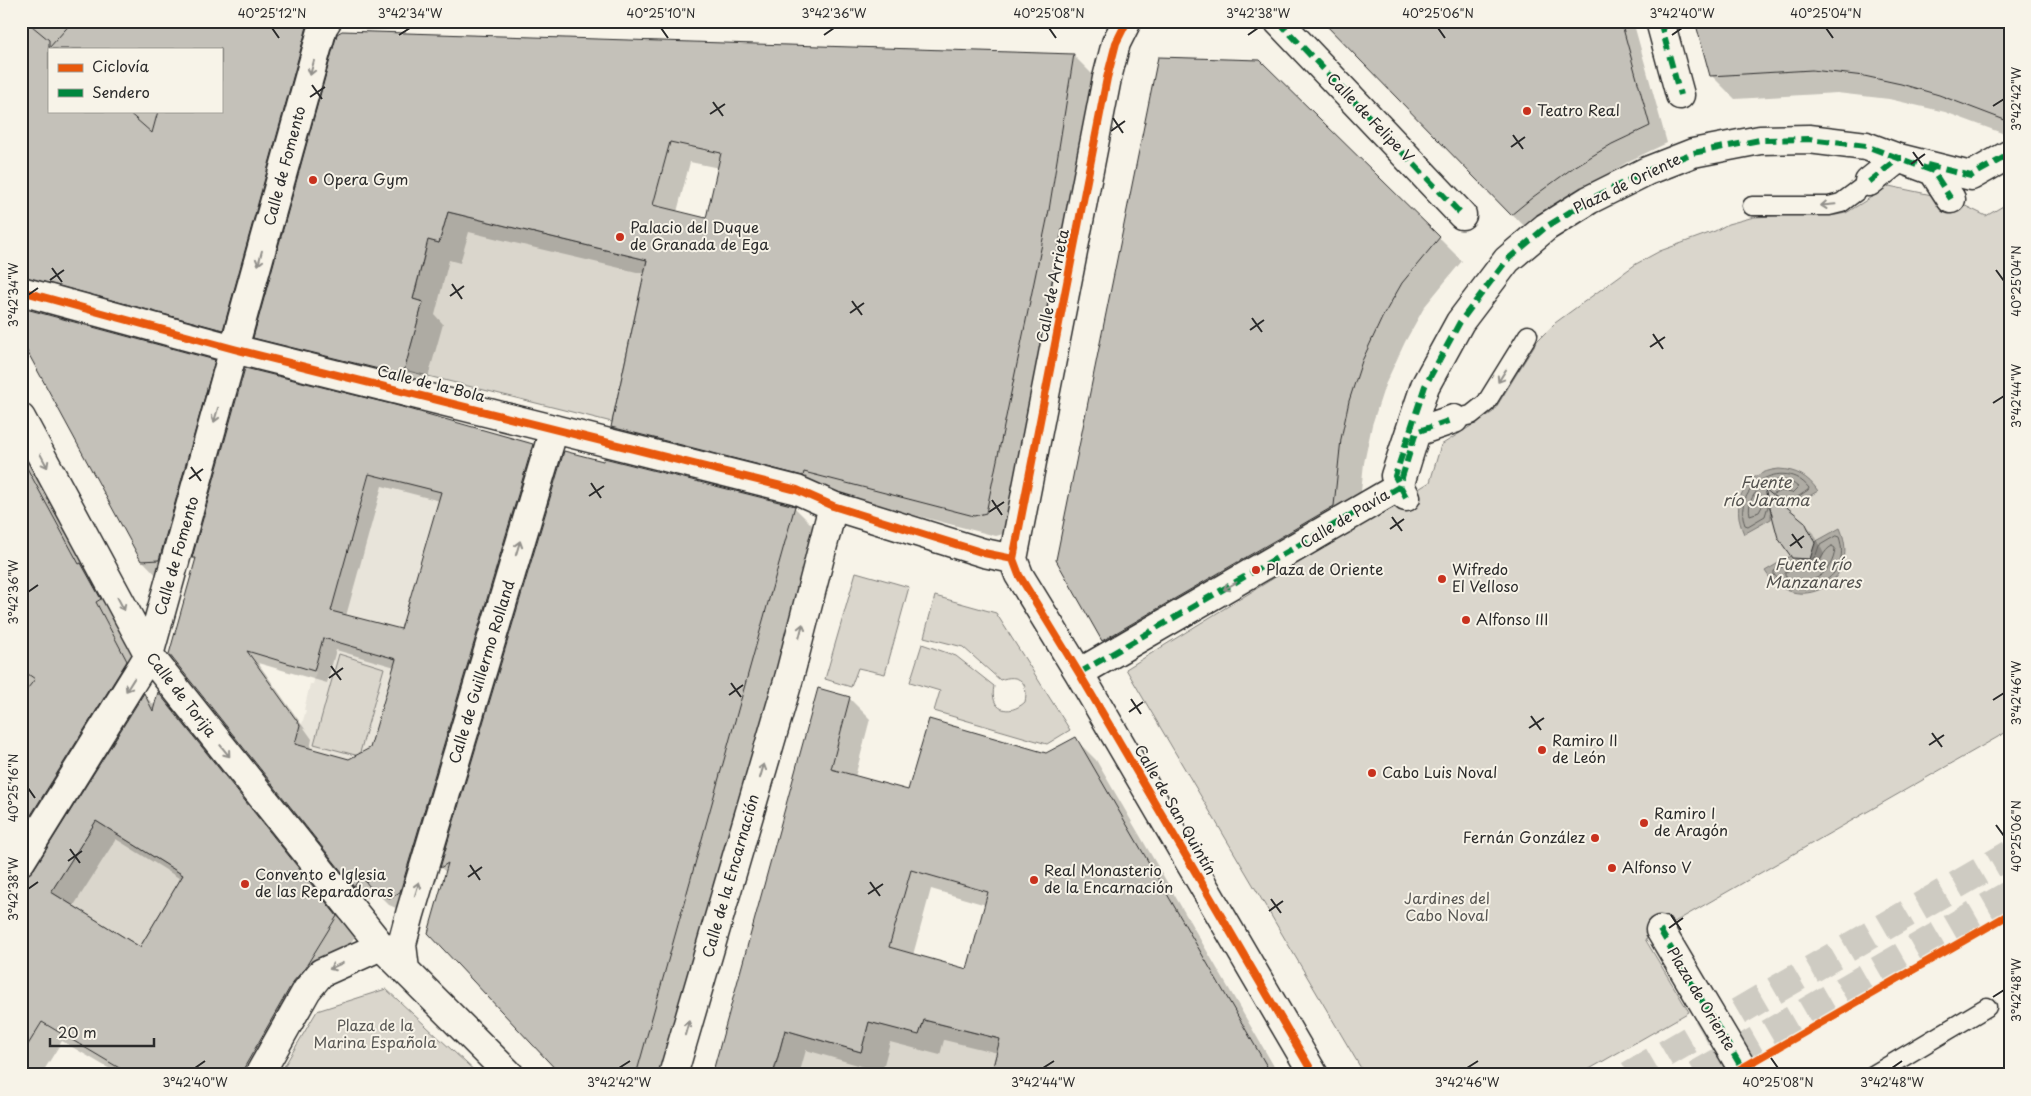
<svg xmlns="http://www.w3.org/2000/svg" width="2031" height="1096" viewBox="0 0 2031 1096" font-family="'Playpen Sans',sans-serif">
	<rect width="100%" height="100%" fill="#f7f3e8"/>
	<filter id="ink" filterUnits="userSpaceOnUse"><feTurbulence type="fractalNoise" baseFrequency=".02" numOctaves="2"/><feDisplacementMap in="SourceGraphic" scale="10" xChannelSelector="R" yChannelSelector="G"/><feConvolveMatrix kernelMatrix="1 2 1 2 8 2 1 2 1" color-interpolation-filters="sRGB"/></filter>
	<g filter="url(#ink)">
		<path fill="#e8e4da" d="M 388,405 L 529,441 L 405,887 L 401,887 L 398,893 L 388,897 L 379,893 L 376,894 L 281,788 L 284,784 L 300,725 L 302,724 L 306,710 L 304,710 L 310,684 L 313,684 L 316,672 L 314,671 L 331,609 L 192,572 L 207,516 L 345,505 L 360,508 Z"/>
		<path fill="#dad6cc" stroke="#82807c" d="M 1889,186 L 1951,199 L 1986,216 L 2010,202 L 2010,730 L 1645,939 L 1689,1012 L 1579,1075 L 1365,1075 L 1126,669 L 1430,482 L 1441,445 L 1493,412 L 1537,341 L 1555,323 L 1636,264 L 1660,251 L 1715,231 L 1728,224 L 1754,217 L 1810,214 L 1836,215 L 1846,213 Z
			M 448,212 L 647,260 L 612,422 L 404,370 L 423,302 L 413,299 L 426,249 L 416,246 L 419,237 L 439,243 Z
			M 856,572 L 909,587 L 885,674 L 858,668 L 851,687 L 825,679 Z
			M 935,596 L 996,613 L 1070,730 L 1047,744 L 934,711 L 940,691 L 910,682 L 922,644 L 956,656 L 994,686 C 989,710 1009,717 1025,702 C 1029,682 1019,673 1000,680 L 963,647 L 924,637 Z
			M 339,654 L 384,668 L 359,756 L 314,744 Z
			M 96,821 L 183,875 L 140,947 L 51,892 Z
			M 386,989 L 479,1075 L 279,1075 L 317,1011 Z
			M 924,1020 L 1003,1040 L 1003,1055 L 996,1055 L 991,1075 L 773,1075 L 785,1030 L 861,1052 L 869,1022 L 919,1034 Z"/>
		<path fill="#afaca4" stroke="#7a7874" d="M 1779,469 C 1796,470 1808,476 1818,491 L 1792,506 L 1785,503 L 1779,503 L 1771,511 L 1771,519 L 1744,534 C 1730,504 1743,472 1779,469 Z
			M 1840,528 C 1864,584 1794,618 1765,571 L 1792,555 L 1804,558 L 1813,543 Z"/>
		<path fill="#0003" fill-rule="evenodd" d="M 21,21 L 300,21 L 307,25 L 334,51 L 1073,55 L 1094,76 L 1007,533 L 996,536 L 825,492 L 633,448 L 612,427 L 645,274 L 469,232 L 460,263 L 449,260 L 435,315 L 443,324 L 423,395 L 275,358 L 253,336 L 248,354 L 21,295 ZM 49,49 L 221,49 L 221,111 L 49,111 ZM 690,162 L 719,168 L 707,219 L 677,212 Z
			M 1323,21 L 1633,21 L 1667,143 L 1629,161 L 1592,184 L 1530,232 Z
			M 2010,21 L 2010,136 L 1945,112 L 1889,99 L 1837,93 L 1735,99 L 1711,75 Z
			M 1439,238 L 1462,261 L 1425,306 L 1405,342 L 1385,385 L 1372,425 L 1364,463 L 1357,529 L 1126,663 L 1102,640 Z
			M 214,361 L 235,382 L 163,582 L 142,560 Z
			M 246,369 L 533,445 L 546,458 L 403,911 L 389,905 L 373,889 L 367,899 L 355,886 L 170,654 L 196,561 L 193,558 ZM 382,486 L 440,501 L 402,631 L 346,616 ZM 336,650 L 395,667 L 371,749 L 349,761 L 310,749 L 312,739 L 258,663 L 327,683 Z
			M 21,442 L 119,618 L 115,621 L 146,681 L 25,877 L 35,870 L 144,695 L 155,706 L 159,694 L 177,713 L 355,936 L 270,1075 L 114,1075 L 115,1072 L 62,1041 L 41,1075 L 21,1075 ZM 116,839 L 182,880 L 141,949 L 73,907 Z
			M 565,453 L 794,507 L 818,531 L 666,1075 L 562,1075 L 447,873 L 441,868 Z
			M 1804,523 L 1814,533 L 1824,554 L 1819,568 L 1803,567 L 1793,557 Z
			M 849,698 L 870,719 L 855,777 L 909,792 L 1046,755 L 1075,739 L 1096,760 L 1279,1075 L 992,1075 L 998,1053 L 944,1040 L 940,1055 L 890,1042 L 882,1072 L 806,1050 L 799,1075 L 712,1075 ZM 931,889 L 986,905 L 967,971 L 913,955 Z"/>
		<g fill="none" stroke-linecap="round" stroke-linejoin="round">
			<path stroke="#605f5b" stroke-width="1" d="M 1766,499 L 1759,512 L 1750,515 C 1744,490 1779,469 1798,487 L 1792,493 L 1782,491 L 1773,494
				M 1768,506 L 1765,516 L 1748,526 L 1745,525 C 1731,487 1783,455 1809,488 L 1808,490 L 1793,500 L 1778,498
				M 1836,536 L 1839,537 C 1853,578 1805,603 1774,575 L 1774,571 L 1792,562 L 1803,564 L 1811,560 L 1816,555 L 1819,546 Z
				M 1832,546 L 1835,548 C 1834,573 1807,592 1785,576 L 1785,573 C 1795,567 1803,572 1813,567 C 1823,561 1822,551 1832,546 Z"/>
		</g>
		<path fill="#c4c1b9" stroke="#2b2b2b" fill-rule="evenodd" d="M 21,21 L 26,21 L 49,40 L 49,48 L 73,21 L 303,21 L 308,23 L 223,330 L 21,276 ZM 49,49 L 221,49 L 221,111 L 158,111 L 152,133 L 127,111 L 49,111 Z
			M 1322,21 L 1621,21 L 1650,126 L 1612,144 L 1574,167 L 1533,197 L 1511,215 Z
			M 1695,21 L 2010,21 L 2010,122 L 1939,95 L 1901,84 L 1864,76 L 1812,70 L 1710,76 Z
			M 342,31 L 1074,54 L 1049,210 L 986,513 L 974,516 L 804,472 L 803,476 L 611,427 L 647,260 L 448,212 L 439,243 L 428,240 L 413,299 L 423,302 L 403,375 L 253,338 L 337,34 ZM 670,142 L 721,153 L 706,218 L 653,205 Z
			M 1158,57 L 1260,60 L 1440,237 L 1402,283 L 1382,318 L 1362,361 L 1349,401 L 1341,439 L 1334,506 L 1102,641 L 1056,560 Z
			M 26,309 L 215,360 L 159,560 L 141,561 L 21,340 Z
			M 245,368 L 395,405 L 533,444 L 400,892 L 390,898 L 374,892 L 361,876 L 354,887 L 169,654 L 196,558 L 192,558 ZM 369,474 L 441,492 L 401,629 L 331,611 ZM 323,638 L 396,659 L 370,748 L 349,759 L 295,744 L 300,725 L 247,651 L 314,671 Z
			M 564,451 L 603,461 L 604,458 L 795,506 L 636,1075 L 561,1075 L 428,933 L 448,863 L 440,868 Z
			M 21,457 L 79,564 L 81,563 L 101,599 L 96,602 L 127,661 L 21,831 L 21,697 L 35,679 L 21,669 Z
			M 1765,489 L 1805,522 L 1815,543 L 1810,559 L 1792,558 L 1778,538 Z
			M 818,688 L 850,697 L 831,769 L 908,790 L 929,719 L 1046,753 L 1076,737 L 1272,1075 L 991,1075 L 1000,1039 L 924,1020 L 919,1035 L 869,1022 L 861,1052 L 785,1030 L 773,1075 L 712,1075 ZM 911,870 L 988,892 L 967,969 L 889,947 Z
			M 158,692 L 337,916 L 305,968 L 293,982 L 240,1075 L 131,1075 L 42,1022 L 21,1056 L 21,876 L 29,874 L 34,869 L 144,693 L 153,711 ZM 96,821 L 183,875 L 140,947 L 51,892 Z"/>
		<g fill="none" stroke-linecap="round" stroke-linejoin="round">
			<path stroke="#cecbc2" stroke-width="28" stroke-dasharray="28 14" stroke-linecap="butt" d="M 1629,1075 L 2010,854
				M 1696,1075 L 2010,894"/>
			<defs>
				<path id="lane" d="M 1752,206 L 1829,206 L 1841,203 L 1869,182
					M 1454,419 L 1471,415 L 1486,403 L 1528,335
					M 1873,1075 L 1987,1007"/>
				<path id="street" d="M 1278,21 L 1462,215
					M 1660,21 L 1680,95
					M 1869,182 L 1899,158 L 1971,176 L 2010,154
					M 21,291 L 234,349 L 797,490 L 833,506 L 984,553 L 1013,559
					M 21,418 L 149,655 L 381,946 L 510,1075
					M 1406,497 L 1395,476 L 1425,386 L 1460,322 L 1507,260 L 1546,227 L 1589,200 L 1647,171 L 1693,153 L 1760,140 L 1809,139 L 1866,146 L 1933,171 L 1951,199
					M 1013,559 L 1019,575 L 1079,673 L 1314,1075
					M 1013,559 L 1107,78 L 1116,43 L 1127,21
					M 1079,673 L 1399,487 L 1416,432 L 1454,419
					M 21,861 L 149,655 L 323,27 L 327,21
					M 1660,930 L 1742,1068
					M 405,970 L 402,944 L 410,914 L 554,429
					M 259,1075 L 307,990 L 321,973 L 381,946
					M 673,1075 L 789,678 L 833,506"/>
			</defs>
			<use href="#lane" stroke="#2b2b2b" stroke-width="21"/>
			<use href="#street" stroke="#2b2b2b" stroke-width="31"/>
			<use href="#lane" stroke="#f7f3e8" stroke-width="18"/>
			<use href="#street" stroke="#f7f3e8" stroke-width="28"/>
			<path stroke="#00873e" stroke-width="6" stroke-dasharray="12 6" stroke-linecap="butt" d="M 1278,21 L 1462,215
				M 1660,21 L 1680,95
				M 1927,165 L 1971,176 L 2010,154
				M 1869,182 L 1899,158 L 1902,158
				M 1406,497 L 1395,476 L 1425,386 L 1460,322 L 1507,260 L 1546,227 L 1589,200 L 1647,171 L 1693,153 L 1760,140 L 1809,139 L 1866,146 L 1933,171 L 1951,199
				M 1079,673 L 1399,487 L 1416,432 L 1454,419
				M 1660,930 L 1742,1068"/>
			<defs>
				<path id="cycleway" d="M 21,291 L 234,349 L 797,490 L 833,506 L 984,553 L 1013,559
					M 1013,559 L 1019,575 L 1079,673 L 1314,1075
					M 1013,559 L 1107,78 L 1116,43 L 1127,21
					M 1730,1075 L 2010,914"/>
			</defs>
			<use href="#cycleway" stroke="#f7f3e8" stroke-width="11"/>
			<use href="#cycleway" stroke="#e8590c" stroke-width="8"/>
		</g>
		<defs><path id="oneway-shaft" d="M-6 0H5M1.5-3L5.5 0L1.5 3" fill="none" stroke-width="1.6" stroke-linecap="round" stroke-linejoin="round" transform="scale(1.25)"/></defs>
		<g stroke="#918f8a">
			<use href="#oneway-shaft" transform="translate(312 68) rotate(105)"/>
			<use href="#oneway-shaft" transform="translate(1828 205) rotate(175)"/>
			<use href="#oneway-shaft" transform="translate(260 258) rotate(105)"/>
			<use href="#oneway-shaft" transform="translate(1502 376) rotate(122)"/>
			<use href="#oneway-shaft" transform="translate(216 415) rotate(106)"/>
			<use href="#oneway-shaft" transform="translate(44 461) rotate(62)"/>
			<use href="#oneway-shaft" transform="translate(518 548) rotate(-73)"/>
			<use href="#oneway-shaft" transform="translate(1230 586) rotate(150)"/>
			<use href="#oneway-shaft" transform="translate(121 604) rotate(62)"/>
			<use href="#oneway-shaft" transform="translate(801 631) rotate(-76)"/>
			<use href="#oneway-shaft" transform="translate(130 685) rotate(122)"/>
			<use href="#oneway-shaft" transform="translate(225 751) rotate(51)"/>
			<use href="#oneway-shaft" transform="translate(762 771) rotate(-74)"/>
			<use href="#oneway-shaft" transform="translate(417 889) rotate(-73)"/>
			<use href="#oneway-shaft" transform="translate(336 966) rotate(155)"/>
			<use href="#oneway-shaft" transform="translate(687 1028) rotate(-74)"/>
		</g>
	</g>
	<path fill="none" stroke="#2b2b2b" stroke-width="2" d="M 272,28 L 279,38M 661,28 L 668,38M 1049,28 L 1056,38M 1438,28 L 1445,38M 1826,28 L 1833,38M 399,35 L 410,28M 824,35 L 834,28M 1248,35 L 1258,28M 1672,35 L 1682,28M 312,85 L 322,99M 310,97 L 325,87M 713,102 L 723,116M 1993,106 L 2004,99M 710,114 L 725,104M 1113,118 L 1123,133M 1111,131 L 1125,121M 1513,135 L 1523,149M 1511,147 L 1525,137M 1913,152 L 1923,166M 1911,164 L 1925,154M 52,268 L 62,282M 1996,270 L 2004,281M 50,280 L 64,270M 452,284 L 462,299M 28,295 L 38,288M 450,296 L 464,286M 852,301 L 862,315M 850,313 L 864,303M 1252,318 L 1262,332M 1250,330 L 1264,320M 1653,334 L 1663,349M 1650,347 L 1665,337M 1993,403 L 2004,396M 191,467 L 201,481M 189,479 L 203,469M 591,483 L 601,498M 589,496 L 604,486M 992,500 L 1002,515M 989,512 L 1004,502M 1392,517 L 1402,531M 1390,529 L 1404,519M 1792,534 L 1802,548M 1790,546 L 1804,536M 28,592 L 38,585M 331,666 L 341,680M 329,678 L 343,668M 731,683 L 741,697M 729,695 L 743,685M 1131,699 L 1141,714M 1993,700 L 2004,693M 1129,712 L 1143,702M 1531,716 L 1541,730M 1529,728 L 1544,718M 1932,733 L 1942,747M 1929,745 L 1944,735M 28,788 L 35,798M 1996,825 L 2004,836M 70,849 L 80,863M 68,861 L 82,851M 470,865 L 480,880M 468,877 L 482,867M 870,882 L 880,896M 28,889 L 38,882M 868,894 L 883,884M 1271,899 L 1281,913M 1269,911 L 1283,901M 1671,915 L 1681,930M 1669,928 L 1683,918M 1993,997 L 2004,990M 1771,1058 L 1778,1068M 195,1068 L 205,1061M 619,1068 L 630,1061M 1043,1068 L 1054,1061M 1467,1068 L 1478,1061M 1892,1068 L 1902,1061"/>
	<g fill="#c8321e" stroke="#f7f3e8" stroke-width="2">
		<circle cx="1527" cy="111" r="5"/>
		<circle cx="313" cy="180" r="5"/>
		<circle cx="620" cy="237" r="5"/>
		<circle cx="1256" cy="570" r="5"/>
		<circle cx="1442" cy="579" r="5"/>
		<circle cx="1466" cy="620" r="5"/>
		<circle cx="1542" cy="750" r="5"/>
		<circle cx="1372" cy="773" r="5"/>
		<circle cx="1644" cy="823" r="5"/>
		<circle cx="1595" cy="838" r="5"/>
		<circle cx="1612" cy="868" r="5"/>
		<circle cx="1034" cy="880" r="5"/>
		<circle cx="245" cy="884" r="5"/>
	</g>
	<g text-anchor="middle" stroke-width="4" stroke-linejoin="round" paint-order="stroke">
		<g font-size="15" fill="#2b2b2b" stroke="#f7f3e8" text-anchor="start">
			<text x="1537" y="116">Teatro Real</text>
			<text x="323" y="185">Opera Gym</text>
			<text x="630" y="233">Palacio del Duque<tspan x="630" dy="17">de Granada de Ega</tspan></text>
			<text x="1266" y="575">Plaza de Oriente</text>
			<text x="1452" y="575">Wifredo<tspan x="1452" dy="17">El Velloso</tspan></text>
			<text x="1476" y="625">Alfonso III</text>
			<text x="1552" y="746">Ramiro II<tspan x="1552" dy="17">de León</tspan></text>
			<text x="1382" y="778">Cabo Luis Noval</text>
			<text x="1654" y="819">Ramiro I<tspan x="1654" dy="17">de Aragón</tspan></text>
			<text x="1585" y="843" text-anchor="end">Fernán González</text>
			<text x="1622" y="873">Alfonso V</text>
			<text x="1044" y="876">Real Monasterio<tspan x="1044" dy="17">de la Encarnación</tspan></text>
			<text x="255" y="880">Convento e Iglesia<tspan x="255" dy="17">de las Reparadoras</tspan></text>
		</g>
		<g font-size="15" fill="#2b2b2b" stroke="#f7f3e8">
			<text transform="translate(1370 118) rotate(46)" y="5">Calle de Felipe V</text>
			<text transform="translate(285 166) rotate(-75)" y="5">Calle de Fomento</text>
			<text transform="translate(1627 184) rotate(-26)" y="5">Plaza de Oriente</text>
			<text transform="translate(1053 286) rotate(-79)" y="5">Calle de Arrieta</text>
			<text transform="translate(431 384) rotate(14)" y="5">Calle de la Bola</text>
			<text transform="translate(1345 519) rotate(-31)" y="5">Calle de Pavía</text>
			<text transform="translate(177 556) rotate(-74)" y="5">Calle de Fomento</text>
			<text transform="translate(482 672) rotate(-73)" y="5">Calle de Guillermo Rolland</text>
			<text transform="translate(181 695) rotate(52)" y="5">Calle de Torija</text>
			<text transform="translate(1175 810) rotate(60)" y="5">Calle de San Quintín</text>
			<text transform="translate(731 876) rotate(-74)" y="5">Calle de la Encarnación</text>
			<text transform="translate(1701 999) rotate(59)" y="5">Plaza de Oriente</text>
		</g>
		<g font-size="15" fill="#575653" stroke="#f7f3e8">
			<text x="1447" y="904">Jardines del<tspan x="1447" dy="17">Cabo Noval</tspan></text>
			<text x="375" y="1031">Plaza de la<tspan x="375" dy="17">Marina Española</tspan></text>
		</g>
		<g font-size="16" font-style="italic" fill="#53524f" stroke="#f7f3e8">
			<text x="1766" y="488">Fuente<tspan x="1766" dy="18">río Jarama</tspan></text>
			<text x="1813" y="570">Fuente río<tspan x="1813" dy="18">Manzanares</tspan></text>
		</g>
	</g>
	<rect width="2031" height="1096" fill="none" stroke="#f7f3e8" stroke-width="55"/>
	<rect x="48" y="48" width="175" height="65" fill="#f7f3e8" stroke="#a5a39c"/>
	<rect x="58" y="64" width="25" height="8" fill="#e8590c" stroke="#a5a39c"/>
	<text x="92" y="72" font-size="15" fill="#2b2b2b">Ciclovía</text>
	<rect x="58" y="89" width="25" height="8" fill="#00873e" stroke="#a5a39c"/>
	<text x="92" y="98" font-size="15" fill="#2b2b2b">Sendero</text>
	<path d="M50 1038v8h104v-8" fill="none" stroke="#2b2b2b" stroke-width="2.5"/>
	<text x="58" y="1038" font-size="15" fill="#2b2b2b" stroke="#f7f3e8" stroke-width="4" paint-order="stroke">20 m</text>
	<rect x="28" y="28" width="1976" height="1040" fill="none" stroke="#2b2b2b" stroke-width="2"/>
	<g font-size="12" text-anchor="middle" fill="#2b2b2b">
		<text x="272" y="18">40°25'12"N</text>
		<text x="410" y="18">3°42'34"W</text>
		<text x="661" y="18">40°25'10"N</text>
		<text x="834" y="18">3°42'36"W</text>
		<text x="1049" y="18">40°25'08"N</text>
		<text x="1258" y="18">3°42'38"W</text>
		<text x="1438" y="18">40°25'06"N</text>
		<text x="1682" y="18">3°42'40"W</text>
		<text x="1826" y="18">40°25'04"N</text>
		<text transform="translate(2017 99) rotate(-90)" y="4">3°42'42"W</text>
		<text transform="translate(2017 281) rotate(-90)" y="4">40°25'04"N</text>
		<text transform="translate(14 295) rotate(-90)" y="4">3°42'34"W</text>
		<text transform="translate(2017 396) rotate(-90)" y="4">3°42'44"W</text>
		<text transform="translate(14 592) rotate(-90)" y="4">3°42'36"W</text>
		<text transform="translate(2017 693) rotate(-90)" y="4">3°42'46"W</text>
		<text transform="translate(14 788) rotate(-90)" y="4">40°25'16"N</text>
		<text transform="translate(2017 836) rotate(-90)" y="4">40°25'06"N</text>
		<text transform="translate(14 889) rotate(-90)" y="4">3°42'38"W</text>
		<text transform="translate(2017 990) rotate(-90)" y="4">3°42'48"W</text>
		<text x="195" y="1087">3°42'40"W</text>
		<text x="619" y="1087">3°42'42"W</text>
		<text x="1043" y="1087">3°42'44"W</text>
		<text x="1467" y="1087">3°42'46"W</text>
		<text x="1778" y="1087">40°25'08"N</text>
		<text x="1892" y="1087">3°42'48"W</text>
	</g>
</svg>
